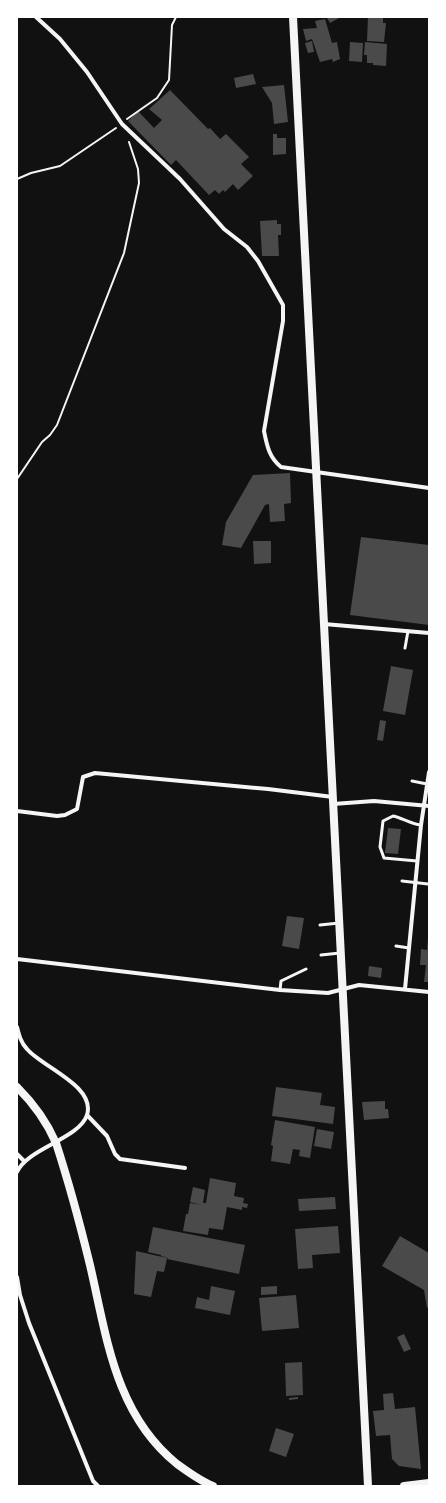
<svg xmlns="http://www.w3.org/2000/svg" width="446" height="1503" viewBox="0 0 446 1503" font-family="'IBM Plex Sans',sans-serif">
	<rect width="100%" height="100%" fill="#111"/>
	<path fill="#4a4a4a" d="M 329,17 L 341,17 L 330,23 L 327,18 Z
		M 368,17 L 383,17 L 383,23 L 386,23 L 384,42 L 367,41 Z
		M 325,19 L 332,43 L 337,42 L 340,59 L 333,62 L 332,59 L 320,62 L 312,39 L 306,41 L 303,29 L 317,28 L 315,21 Z
		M 312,41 L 314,52 L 308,53 L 305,43 Z
		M 350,42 L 363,43 L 362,62 L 349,61 Z
		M 365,42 L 387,44 L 386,66 L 373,65 L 373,63 L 367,63 L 367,55 L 364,55 Z
		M 253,74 L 256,84 L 236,88 L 234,78 Z
		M 284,85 L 288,122 L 274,124 L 272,103 L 262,87 Z
		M 170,90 L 208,129 L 210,128 L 220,139 L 226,134 L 249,157 L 241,164 L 253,176 L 238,190 L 233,184 L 225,192 L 223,190 L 219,194 L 215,190 L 209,195 L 176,160 L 171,165 L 128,121 L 138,111 L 154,128 L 162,120 L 149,109 Z
		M 273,134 L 277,134 L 277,138 L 286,138 L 286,154 L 273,155 Z
		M 277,220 L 277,224 L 281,224 L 281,235 L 278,235 L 279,256 L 262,256 L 260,221 Z
		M 290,473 L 291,503 L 284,504 L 285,521 L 270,522 L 269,504 L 265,505 L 241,548 L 222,545 L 226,522 L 253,475 Z
		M 361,537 L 429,545 L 429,625 L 350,615 Z
		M 253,541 L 271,541 L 271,563 L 254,564 Z
		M 391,666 L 413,670 L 405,715 L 383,711 Z
		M 380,720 L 386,721 L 383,741 L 377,740 Z
		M 388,828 L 401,829 L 398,854 L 385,853 Z
		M 287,916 L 304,918 L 299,949 L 282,946 Z
		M 428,938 L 429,938 L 429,982 L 424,982 L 426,965 L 420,965 L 421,949 L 427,950 Z
		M 369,966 L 382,968 L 381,978 L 368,976 Z
		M 276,1087 L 322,1093 L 320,1105 L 335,1107 L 333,1124 L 272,1116 Z
		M 385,1101 L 385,1109 L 388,1109 L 389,1118 L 364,1120 L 362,1102 Z
		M 275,1120 L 315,1127 L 310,1158 L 299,1156 L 300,1150 L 293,1149 L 290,1164 L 271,1161 L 273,1146 L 271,1145 Z
		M 317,1129 L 334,1132 L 331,1149 L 314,1146 Z
		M 210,1178 L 236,1183 L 234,1196 L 244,1198 L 243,1203 L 248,1204 L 247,1208 L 242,1207 L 242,1210 L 227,1207 L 223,1230 L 209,1228 L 208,1235 L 183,1231 L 186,1214 L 188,1214 L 190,1203 L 201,1205 L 190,1202 L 193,1187 L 205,1190 L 203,1203 L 206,1203 Z
		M 335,1197 L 336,1209 L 299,1211 L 298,1199 Z
		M 338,1226 L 340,1253 L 312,1255 L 313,1268 L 298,1269 L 295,1229 Z
		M 153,1227 L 245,1245 L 239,1274 L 167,1259 L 168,1258 L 161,1256 L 161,1255 L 148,1252 Z
		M 400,1236 L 429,1253 L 429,1307 L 427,1308 L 424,1290 L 382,1266 Z
		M 136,1251 L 167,1258 L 164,1272 L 157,1271 L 151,1297 L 134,1294 Z
		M 211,1286 L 235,1291 L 230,1315 L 195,1308 L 197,1297 L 209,1300 Z
		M 277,1286 L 277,1294 L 261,1295 L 261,1287 Z
		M 296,1295 L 299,1328 L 262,1331 L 259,1298 Z
		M 404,1334 L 411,1349 L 404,1352 L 397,1337 Z
		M 302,1362 L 303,1395 L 286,1396 L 285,1363 Z
		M 393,1393 L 395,1409 L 415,1407 L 421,1469 L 399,1466 L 392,1459 L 390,1435 L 376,1436 L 373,1411 L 384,1410 L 383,1394 Z
		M 298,1397 L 298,1399 L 289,1400 L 289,1398 Z
		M 276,1428 L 294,1434 L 286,1457 L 269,1451 Z"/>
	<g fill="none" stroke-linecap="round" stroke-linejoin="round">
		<path stroke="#f5f5f5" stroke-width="2" d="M 127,119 L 157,98 L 169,80 L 172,25 L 176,17
			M 17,179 L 31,173 L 60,166 L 116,128
			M 17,479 L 42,442 L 50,435 L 57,425 L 124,253 L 139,183 L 138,169 L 129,142"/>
		<path stroke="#f5f5f5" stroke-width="3" d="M 405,648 L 408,631
			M 412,781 L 427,784
			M 417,861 L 384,858 L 380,847 L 383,821 L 393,816 C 403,818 410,824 421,825
			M 402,881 L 428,884
			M 320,925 L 339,923
			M 396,946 L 409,948
			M 321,955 L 340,953
			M 280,990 L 281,981 L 306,969"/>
		<path stroke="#f5f5f5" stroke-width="4" d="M 36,17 L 60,39 L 87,72 L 122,124 L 180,179 L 224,229 L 247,247 L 258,261 L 283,305 L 283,321 L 264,431 C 267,446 269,457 281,467 L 429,488
			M 324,624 L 429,633
			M 333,804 L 374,801 L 429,806
			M 17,811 L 57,816 L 65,815 L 77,809 L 83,777 L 95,773 L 268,789 L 333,797
			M 17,959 L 280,990 L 328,993 L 359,985 L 429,992
			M 405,989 L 421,825 L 429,772
			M 17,1027 C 19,1035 21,1043 27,1049 C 42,1067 96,1086 87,1115 C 79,1139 28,1148 17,1172
			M 87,1115 L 107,1136 L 115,1154 L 120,1159 L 185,1168
			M 17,1154 L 24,1161
			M 17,1277 L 20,1295 L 29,1323 L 93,1481 L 98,1486"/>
		<path stroke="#f5f5f5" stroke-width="8" d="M 293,17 L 368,1486
			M 17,1087 C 34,1104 46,1120 56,1143 C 69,1183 80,1224 90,1265 C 107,1338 115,1414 177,1464 C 188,1472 200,1481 213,1486
			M 404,1486 L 429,1483"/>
	</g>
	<rect width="446" height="1503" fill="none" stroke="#ffffff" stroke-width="36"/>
</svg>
